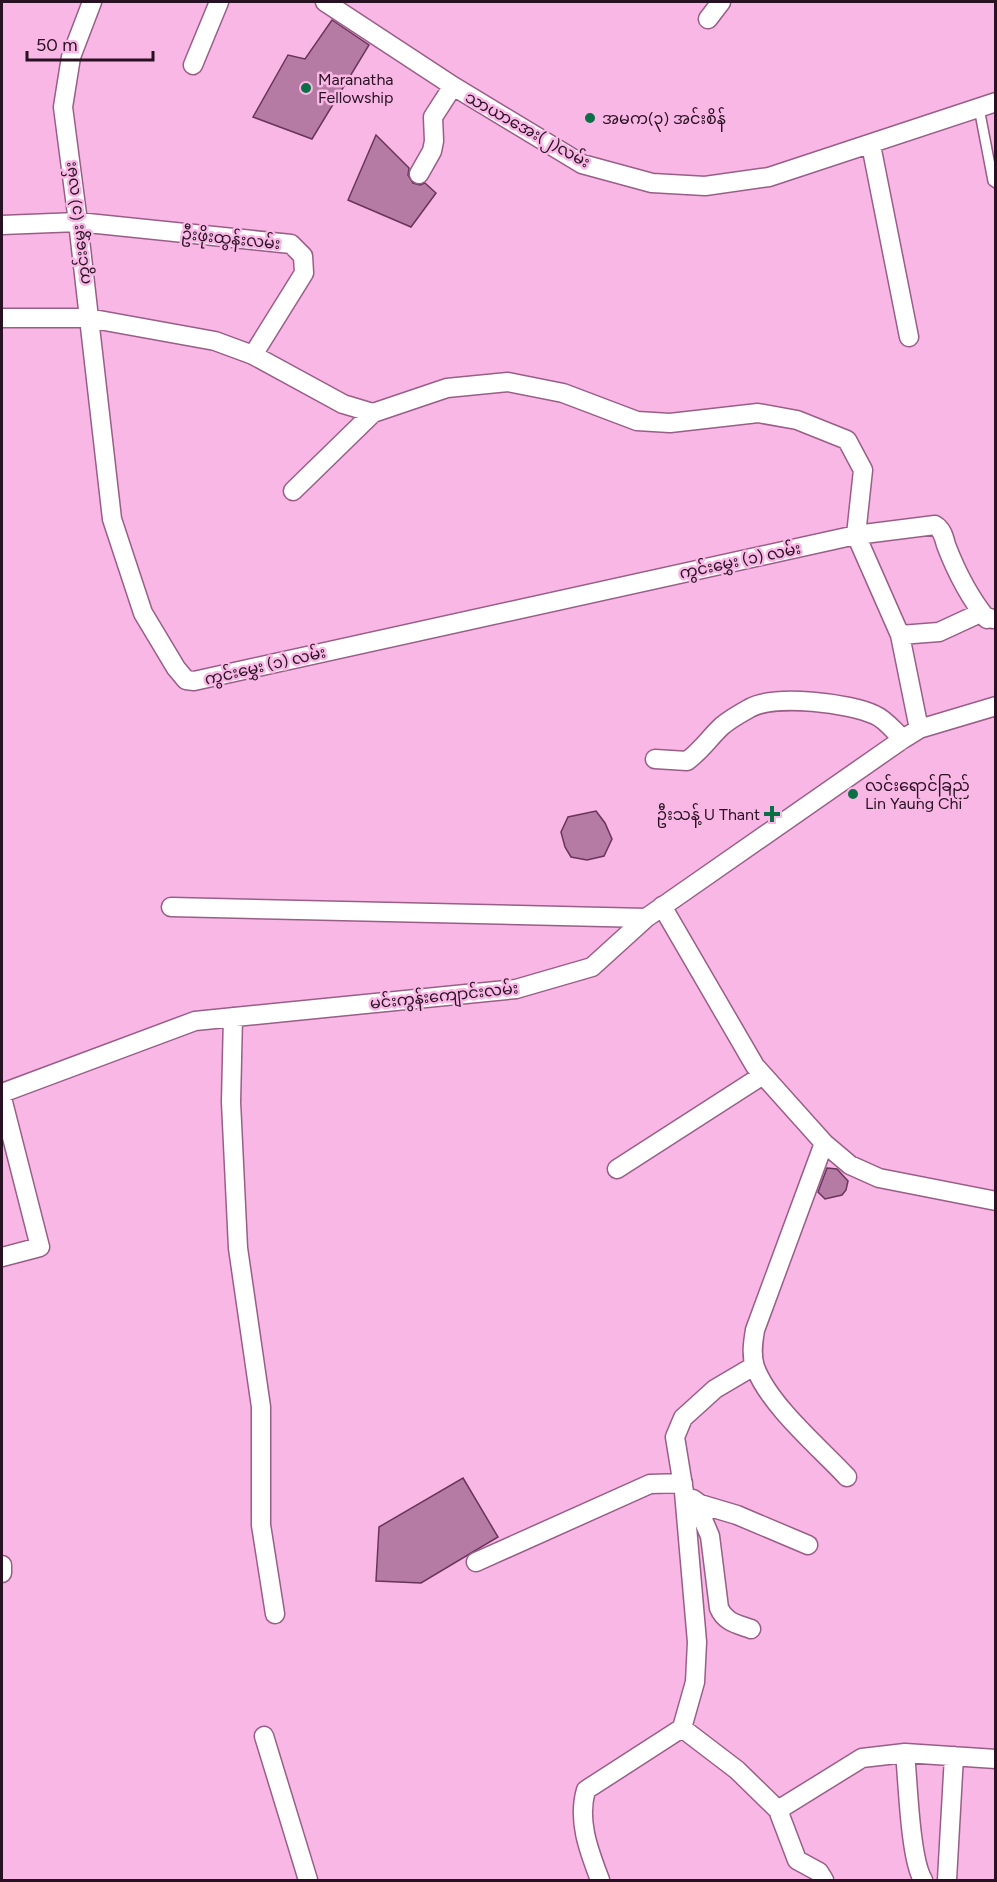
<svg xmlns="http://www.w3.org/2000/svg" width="997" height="1882" viewBox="0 0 997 1882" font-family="Figtree,'Noto Sans Myanmar',sans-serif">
	<rect width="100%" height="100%" fill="#f8b7e4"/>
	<path fill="#b67ba4" stroke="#6a345c" stroke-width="1.5" d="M 332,20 L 369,45 L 312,139 L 253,117 L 288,55 L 305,59 Z
		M 376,135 L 409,168 L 408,175 L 413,183 L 420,185 L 425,183 L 436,193 L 411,227 L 348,200 Z
		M 596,811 L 605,823 L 612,839 L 604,856 L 587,860 L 571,857 L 565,847 L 561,832 L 568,817 Z
		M 827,1168 L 837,1169 L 848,1181 L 846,1190 L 842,1195 L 825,1199 L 818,1192 Z
		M 463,1478 L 498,1537 L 421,1583 L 376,1581 L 379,1527 Z"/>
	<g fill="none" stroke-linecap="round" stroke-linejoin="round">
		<defs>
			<path id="lane" d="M 979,108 L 993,181 L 996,183"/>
			<path id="street" d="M 92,2 L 71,57 L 63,107 L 78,222 L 112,519 L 143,613 L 176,668 L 186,680 L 194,681 L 856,535 L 935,525 C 942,529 944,537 946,545 C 956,571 969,597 987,619
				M 325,2 L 453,86 L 582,164 L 652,183 L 705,186 L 769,177 L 996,102
				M 708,19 L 721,2
				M 193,65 L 219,2
				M 871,145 L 909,337
				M 419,174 L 432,151 L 434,141 L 433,117 L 453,86
				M 2,225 L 78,222 L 291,244 L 303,256 L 304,273 L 253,355
				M 2,318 L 88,318 L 215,341 L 253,355 L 343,404 L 373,413 L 447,388 L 508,382 L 563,393 L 637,421 L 670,423 L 758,413 L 797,420 L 847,440 L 863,470 L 856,535 L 900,635 L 939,632 L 978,614 L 993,619
				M 293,491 L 373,413
				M 900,635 L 919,729
				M 655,759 L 687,761 C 703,749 709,738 722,726 C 730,719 741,713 750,708 C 775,694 850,703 875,715 C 885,719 894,731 903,739
				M 662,906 L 755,1066 L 824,1143 L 850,1165 L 879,1178 L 996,1201
				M 171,907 L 646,918
				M 233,1017 L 231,1102 L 238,1248 L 261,1407 L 261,1525 L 275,1614
				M 2,1093 L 195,1021 L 516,989 L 592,967 L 646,918 L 903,739 L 919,729 L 996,706
				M 2,1098 L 40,1247 L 2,1257
				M 824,1143 L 755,1330 C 753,1342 751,1355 755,1367 C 769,1405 819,1447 847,1477
				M 617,1169 L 763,1075
				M 693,1499 L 700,1504 L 737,1515 L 808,1545
				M 700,1504 L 704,1522 L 710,1536 L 719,1608 C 725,1622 737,1624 751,1629
				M 476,1562 L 650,1484 L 683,1483
				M 2,1565 L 2,1573
				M 682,1728 L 737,1770 L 778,1810 L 797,1860 L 819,1872 L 824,1880
				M 264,1736 L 308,1880
				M 778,1810 L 862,1758 L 905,1753
				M 600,1880 C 589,1851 577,1821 586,1790 L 682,1728 L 695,1682 L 697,1642 L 684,1492 L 675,1437 L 683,1418 L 715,1389 L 754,1366
				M 923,1880 C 910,1859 908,1782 905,1753 L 996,1759
				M 947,1880 L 954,1756"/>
		</defs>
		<use href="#lane" stroke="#995e88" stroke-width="12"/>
		<use href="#street" stroke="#995e88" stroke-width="21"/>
		<use href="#lane" stroke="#fff" stroke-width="9"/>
		<use href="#street" stroke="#fff" stroke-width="18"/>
	</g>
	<g fill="#0a6f45" stroke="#f8b7e4" stroke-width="2">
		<circle cx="306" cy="88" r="6"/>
		<circle cx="590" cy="118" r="6"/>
		<circle cx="853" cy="794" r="6"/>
		<path d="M769 805h6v6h6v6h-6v6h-6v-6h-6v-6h6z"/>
	</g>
	<g text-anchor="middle" stroke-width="5" stroke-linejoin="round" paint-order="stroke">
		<g font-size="16" fill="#281122" stroke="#f8b7e4" text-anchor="start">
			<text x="318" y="85">Maranatha<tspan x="318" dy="18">Fellowship</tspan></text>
			<text x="602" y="124">အမက(၃) အင်းစိန်</text>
			<text x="865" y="791">လင်းရောင်ခြည်<tspan x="865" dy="18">Lin Yaung Chi</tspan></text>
			<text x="760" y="820" text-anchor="end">ဦးသန့် U Thant</text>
		</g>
		<g font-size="16" fill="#281122" stroke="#f8b7e4">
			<text transform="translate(528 129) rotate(29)" y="6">သာယာအေး(၂)လမ်း</text>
			<text transform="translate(77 223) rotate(-97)" y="6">ကွင်းမွှေး (၁) လမ်း</text>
			<text transform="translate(231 238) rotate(6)" y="6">ဦးဖိုးထွန်းလမ်း</text>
			<text transform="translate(740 560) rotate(-12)" y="6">ကွင်းမွှေး (၁) လမ်း</text>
			<text transform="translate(265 665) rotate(-13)" y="6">ကွင်းမွှေး (၁) လမ်း</text>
			<text transform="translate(444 995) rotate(-6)" y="6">မင်းကွန်းကျောင်းလမ်း</text>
		</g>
	</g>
	<rect width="997" height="1882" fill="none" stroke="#281122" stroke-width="6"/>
	<path d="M27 51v9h126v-9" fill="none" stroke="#281122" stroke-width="3"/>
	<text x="36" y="51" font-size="18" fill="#281122" stroke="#f8b7e4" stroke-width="4.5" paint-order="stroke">50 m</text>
</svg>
